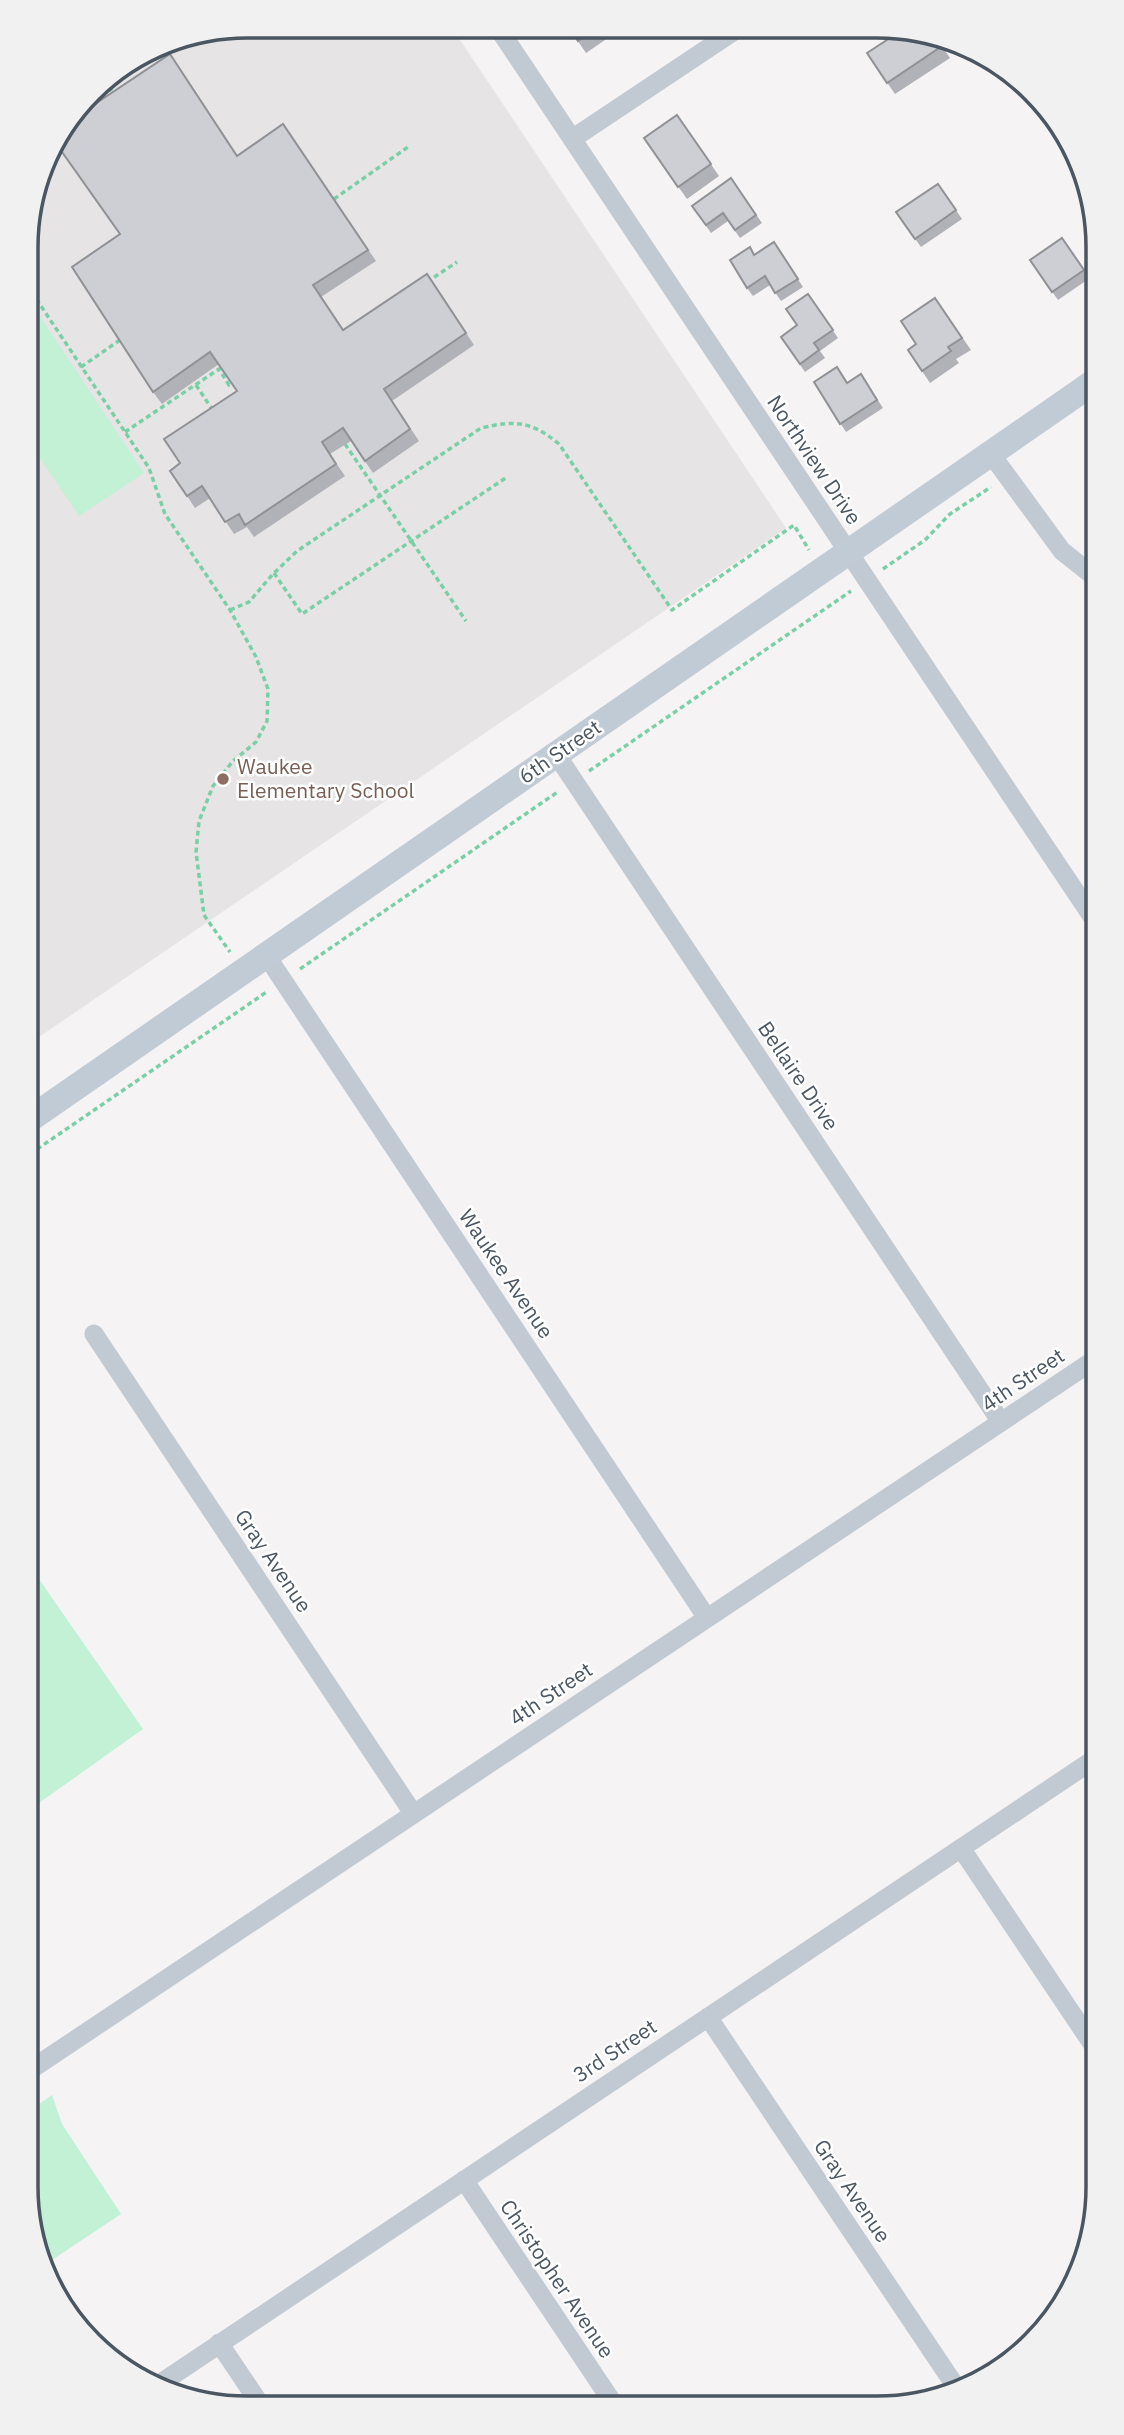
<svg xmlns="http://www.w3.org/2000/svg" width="1124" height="2435" viewBox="0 0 1124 2435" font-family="'IBM Plex Sans',sans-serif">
	<rect width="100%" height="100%" fill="#f5f3f3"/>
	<path fill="#e6e4e5" d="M 248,26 L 452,28 L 786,528 L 36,1039 L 30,1030 L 27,233 L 49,150 L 101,82 L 163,43 Z"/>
	<path fill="#c3f1d5" d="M 27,297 L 144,473 L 79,516 L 27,439 Z
		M 32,1569 L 143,1729 L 32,1808 Z
		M 52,2095 L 62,2124 L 121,2214 L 43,2266 L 34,2245 L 33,2117 L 36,2106 Z"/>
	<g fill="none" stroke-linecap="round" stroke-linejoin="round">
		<path stroke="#7ad0a6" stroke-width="3.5" stroke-dasharray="5 3.5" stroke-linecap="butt" d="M 104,80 L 115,96
			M 101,82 L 108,78
			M 334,199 L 408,147
			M 427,282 L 457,262
			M 27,285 L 149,468 L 165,514 L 230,610 L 256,657 L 268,689 L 267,721 L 256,742 L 233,761 L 213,786 L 199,821 L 196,852 L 204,915 L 230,952
			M 81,367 L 120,340
			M 196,385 L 212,409
			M 125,432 L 219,369 L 229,385 L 232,383
			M 345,444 L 466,621
			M 883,569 L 925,540 L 950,514 L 991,487
			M 274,573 L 302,614 L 507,477
			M 230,610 L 249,602 L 272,575 L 297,551 L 481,428 C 516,420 531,421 559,444 L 672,610 L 794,525 L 809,550
			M 589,771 L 851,591
			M 300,969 L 559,791
			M 30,1154 L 268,991"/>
		<path stroke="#c1cad2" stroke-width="19" d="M 498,28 L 1093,918
			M 572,139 L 737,29
			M 991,454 L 1062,551 L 1091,574
			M 556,754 L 1001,1422
			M 266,955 L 707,1618
			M 94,1334 L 413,1813
			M 961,1848 L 1097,2051
			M 708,2017 L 958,2390
			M 33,2068 L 1094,1360
			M 464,2180 L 613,2403
			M 219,2343 L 260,2404
			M 161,2383 L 1096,1758"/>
		<path stroke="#c1cbd6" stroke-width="26" d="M 30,1119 L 1091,384"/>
	</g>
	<path fill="#b0b2b7" d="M 569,28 L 621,29 L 586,53 Z
		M 938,40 L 950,58 L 895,94 L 867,53 Z
		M 677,115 L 719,176 L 687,199 L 644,138 Z
		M 283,124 L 376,261 L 321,297 L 343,330 L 427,274 L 474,345 L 392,401 L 419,441 L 373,473 L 351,441 L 330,454 L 345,476 L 254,537 L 247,527 L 234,534 L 210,498 L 195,508 L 187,496 L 180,463 L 237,391 L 219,364 L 162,404 L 153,392 L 237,155 Z
		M 731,178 L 762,223 L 740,238 L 728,221 L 711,233 L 692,206 Z
		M 938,184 L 962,219 L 921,247 L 896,212 Z
		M 1062,238 L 1090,278 L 1058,300 L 1030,260 Z
		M 774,242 L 803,287 L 781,301 L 770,285 L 753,296 L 747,288 L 755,255 Z
		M 808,294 L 838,338 L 820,351 L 825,358 L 805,372 L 781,337 L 797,325 Z
		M 935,298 L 971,350 L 956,359 L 959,363 L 930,383 L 908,350 L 916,344 Z
		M 861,374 L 883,408 L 846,432 L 814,382 L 847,383 Z"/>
	<path fill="#cdcfd5" stroke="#909195" stroke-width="2" d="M 569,28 L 596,28 L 578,41 Z
		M 897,30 L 919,30 L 937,39 L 942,46 L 887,83 L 867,53 L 899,32 Z
		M 170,54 L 237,156 L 283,124 L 368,250 L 313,285 L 343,330 L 427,274 L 466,333 L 384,389 L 410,429 L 365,461 L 343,428 L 322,442 L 336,464 L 245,525 L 239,514 L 225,522 L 202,486 L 187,496 L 170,471 L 180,463 L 164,439 L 237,391 L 210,352 L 153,392 L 72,267 L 120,234 L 55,142 L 74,118 Z
		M 677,115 L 711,164 L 678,187 L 644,138 Z
		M 731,178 L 756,215 L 735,230 L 723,213 L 706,225 L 692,206 Z
		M 938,184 L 956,210 L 915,239 L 896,212 Z
		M 1062,238 L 1084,270 L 1052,292 L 1030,260 Z
		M 774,242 L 798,279 L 775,293 L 765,276 L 747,288 L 730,260 L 750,247 L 754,255 Z
		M 808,294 L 833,330 L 814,343 L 819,350 L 800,364 L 781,337 L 797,325 L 786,309 Z
		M 935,298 L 962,338 L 948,347 L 951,351 L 922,371 L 908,350 L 916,344 L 901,321 Z
		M 837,367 L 847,383 L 861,374 L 877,400 L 840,424 L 814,382 Z"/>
	<circle fill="#8d6e63" stroke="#fff" stroke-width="2.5" cx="223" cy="779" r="7"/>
	<g text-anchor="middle" stroke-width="5" stroke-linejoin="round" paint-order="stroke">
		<g font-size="21" fill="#4a5661" stroke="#fff">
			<text transform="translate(814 460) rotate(56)" y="7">Northview Drive</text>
			<text transform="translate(560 752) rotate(-35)" y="7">6th Street</text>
			<text transform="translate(798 1076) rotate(56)" y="7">Bellaire Drive</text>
			<text transform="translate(506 1274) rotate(56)" y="7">Waukee Avenue</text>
			<text transform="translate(1023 1380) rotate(-34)" y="7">4th Street</text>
			<text transform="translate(273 1561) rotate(56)" y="7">Gray Avenue</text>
			<text transform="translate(551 1694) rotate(-34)" y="7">4th Street</text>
			<text transform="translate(615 2051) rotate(-34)" y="7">3rd Street</text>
			<text transform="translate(852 2191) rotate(56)" y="7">Gray Avenue</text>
			<text transform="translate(557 2279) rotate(56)" y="7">Christopher Avenue</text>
		</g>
		<g font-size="21" fill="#785e54" stroke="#fff" text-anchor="start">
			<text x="237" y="774">Waukee<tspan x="237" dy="24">Elementary School</tspan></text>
		</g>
	</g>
	<path d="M0 0H1124V2435H0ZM247 38H877A209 209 0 0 1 1086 247V2187A209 209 0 0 1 877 2396H247A209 209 0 0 1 38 2187V247A209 209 0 0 1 247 38Z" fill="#f1f1f2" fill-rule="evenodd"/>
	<path fill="none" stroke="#4a5661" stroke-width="3.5" d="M247 38H877A209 209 0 0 1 1086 247V2187A209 209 0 0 1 877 2396H247A209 209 0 0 1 38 2187V247A209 209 0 0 1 247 38Z"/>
</svg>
